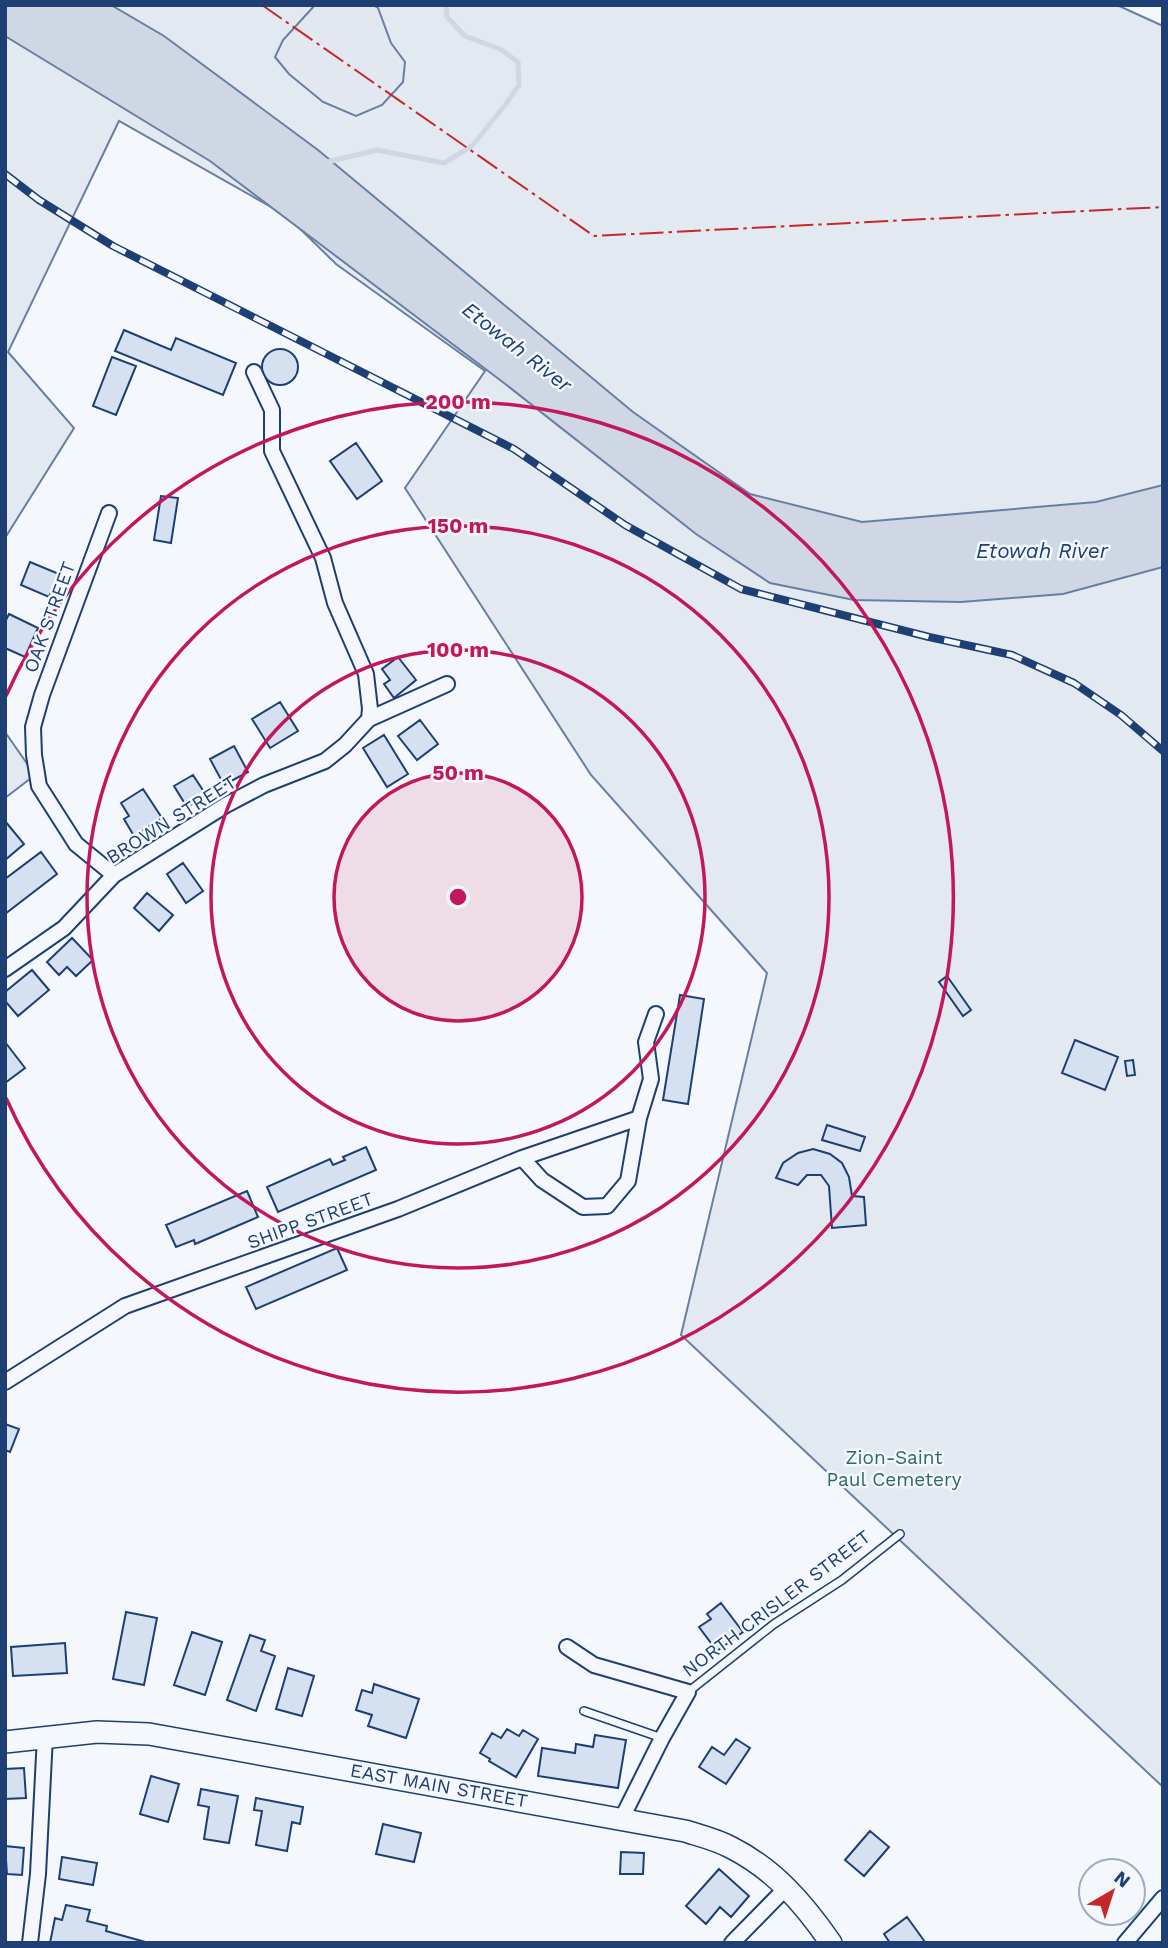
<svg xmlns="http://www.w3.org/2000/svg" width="1168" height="1948" viewBox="0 0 1168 1948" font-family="'Work Sans',sans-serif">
	<rect width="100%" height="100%" fill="#f4f7fb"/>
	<path fill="#e3e9f0" stroke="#687fa3" stroke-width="2" d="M 5,5 L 1117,5 L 1163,26 L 1163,1787 L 681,1335 L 767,973 L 591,775 L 405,488 L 485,371 L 336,264 L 287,216 L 119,121 L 8,352 L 74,428 L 5,538 Z
		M 5,732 L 35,775 L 5,798 Z"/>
	<path fill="#e3e8f0" stroke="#687fa3" stroke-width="2" d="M 315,5 L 373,5 L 378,8 L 391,43 L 405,62 L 403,82 L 382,105 L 356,116 L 323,102 L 289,74 L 275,57 L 283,40 Z"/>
	<path fill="#cfd7e4" stroke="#687fa3" stroke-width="2" d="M 5,5 L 111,5 L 164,36 L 318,150 L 633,412 L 750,494 L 862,522 L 1096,502 L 1163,485 L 1163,567 L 1063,594 L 961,602 L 854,600 L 770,583 L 696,534 L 504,383 L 210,161 L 5,36 Z"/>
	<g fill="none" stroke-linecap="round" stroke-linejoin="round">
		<path stroke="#cfd7e4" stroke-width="5" d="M 327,162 L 377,150 L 444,163 L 472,146 L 505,105 L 519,85 L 518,62 L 502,50 L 465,36 L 447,17 L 446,5"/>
	</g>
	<path fill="#d5e0f0" stroke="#1d3f73" stroke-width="2" d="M 124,330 L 171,350 L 176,338 L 236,363 L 223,395 L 115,351 Z
		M262 367a18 18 0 1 1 36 0a18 18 0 1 1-36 0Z
		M 112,357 L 136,366 L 116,415 L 93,406 Z
		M 356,443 L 382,481 L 357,499 L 330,461 Z
		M 161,496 L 178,498 L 171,543 L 154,540 Z
		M 30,562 L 59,574 L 49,597 L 21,585 Z
		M 9,614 L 38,628 L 25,657 L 5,648 L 5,622 Z
		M 398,657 L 416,680 L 394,698 L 384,684 L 390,680 L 382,669 Z
		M 280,702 L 298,731 L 270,748 L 252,719 Z
		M 420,720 L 438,744 L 417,760 L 398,736 Z
		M 384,735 L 408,774 L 387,787 L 363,748 Z
		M 234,746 L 248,772 L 224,785 L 210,759 Z
		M 193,775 L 206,795 L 187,807 L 174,786 Z
		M 143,789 L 162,818 L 134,836 L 124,819 L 129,816 L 121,803 Z
		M 5,821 L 24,844 L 5,860 Z
		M 41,852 L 57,874 L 5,914 L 5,879 Z
		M 183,863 L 203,891 L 186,903 L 167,874 Z
		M 147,893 L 173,915 L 159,931 L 134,908 Z
		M 72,938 L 93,960 L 76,976 L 67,967 L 59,975 L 47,962 Z
		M 32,970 L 49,990 L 18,1016 L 5,1001 L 5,992 Z
		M 947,976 L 971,1010 L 963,1016 L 939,982 Z
		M 680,995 L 704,999 L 688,1104 L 663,1100 Z
		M 1075,1040 L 1118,1057 L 1105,1090 L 1062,1073 Z
		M 5,1042 L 25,1068 L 5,1083 Z
		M 1133,1060 L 1135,1075 L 1127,1076 L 1125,1061 Z
		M 827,1125 L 865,1137 L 860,1151 L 822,1140 Z
		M 366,1147 L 376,1170 L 278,1212 L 267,1187 L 330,1159 L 333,1165 L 345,1160 L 343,1157 Z
		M 813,1149 L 830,1154 L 842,1163 L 849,1177 L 852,1196 L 864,1197 L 866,1225 L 832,1228 L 829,1186 L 821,1175 L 807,1175 L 798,1185 L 776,1178 L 783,1163 L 798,1153 Z
		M 247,1191 L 258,1217 L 195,1244 L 194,1240 L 176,1247 L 166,1225 Z
		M 337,1248 L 347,1270 L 256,1309 L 246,1287 Z
		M 5,1424 L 19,1429 L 10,1452 L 5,1450 Z
		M 721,1603 L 743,1632 L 717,1651 L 699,1627 L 711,1619 L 707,1614 Z
		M 126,1612 L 157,1618 L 144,1685 L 113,1679 Z
		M 192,1632 L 222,1642 L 205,1695 L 174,1685 Z
		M 250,1635 L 265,1640 L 261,1651 L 275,1656 L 256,1711 L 227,1700 Z
		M 65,1643 L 67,1673 L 13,1676 L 11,1647 Z
		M 288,1668 L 314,1676 L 302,1716 L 276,1709 Z
		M 374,1684 L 419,1699 L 406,1738 L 368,1726 L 372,1715 L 356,1710 L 362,1690 L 372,1693 Z
		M 507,1729 L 519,1736 L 523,1730 L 538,1739 L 516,1777 L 489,1761 L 490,1759 L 480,1753 L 492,1733 L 501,1738 Z
		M 595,1735 L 626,1740 L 618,1788 L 538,1776 L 542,1748 L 575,1753 L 576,1744 L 593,1747 Z
		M 736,1739 L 750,1748 L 726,1784 L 699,1767 L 712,1747 L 724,1755 Z
		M 24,1768 L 26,1798 L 5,1799 L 5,1769 Z
		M 151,1776 L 179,1784 L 168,1822 L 140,1814 Z
		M 201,1789 L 238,1796 L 229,1843 L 204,1839 L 209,1807 L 198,1805 Z
		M 256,1798 L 303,1807 L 300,1824 L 292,1822 L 287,1851 L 256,1845 L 262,1811 L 254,1810 Z
		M 383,1824 L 421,1833 L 414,1862 L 376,1854 Z
		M 870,1831 L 889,1847 L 864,1876 L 845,1860 Z
		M 5,1846 L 24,1848 L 22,1875 L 7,1874 Z
		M 621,1852 L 644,1853 L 643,1874 L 620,1874 Z
		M 62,1857 L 97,1863 L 93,1885 L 59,1879 Z
		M 719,1869 L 749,1896 L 731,1917 L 720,1907 L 706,1924 L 686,1906 Z
		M 66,1905 L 90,1910 L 87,1921 L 107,1926 L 106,1931 L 149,1943 L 50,1943 L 55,1918 L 62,1920 Z
		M 907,1917 L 925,1942 L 890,1943 L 884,1934 Z"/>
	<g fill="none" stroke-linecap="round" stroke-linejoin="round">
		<defs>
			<path id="service" d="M 688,1692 L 774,1624 L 842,1580 L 900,1534
				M 584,1711 L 662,1738"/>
			<path id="minor" d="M 109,513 L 42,695 L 33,727 L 34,755 L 39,786 L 76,844 L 114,875
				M 369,719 L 447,684
				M 5,969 L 64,928 L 114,875 L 226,805 L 264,785 L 325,761 L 345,745 L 369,719 L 370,709 L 366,674 L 335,603 L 323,558 L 272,451 L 272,410 L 254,372
				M 522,1158 L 542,1180 L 583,1207 L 607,1206 L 628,1181 L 639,1118 L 651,1079 L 646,1042 L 656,1014
				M 5,1382 L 125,1306 L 398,1209 L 522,1158 L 639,1118
				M 567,1647 L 594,1665 L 688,1692 L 662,1738 L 622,1818
				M 30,1943 L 38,1874 L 45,1736
				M 732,1943 L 787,1887
				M 1125,1943 L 1163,1898"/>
			<path id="secondary" d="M 5,1742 L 97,1732 L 149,1734 L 685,1831 C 701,1836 718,1840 732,1848 C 775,1870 804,1904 831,1943"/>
		</defs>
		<use href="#service" stroke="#1d3f73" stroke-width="10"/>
		<use href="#minor" stroke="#1d3f73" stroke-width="18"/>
		<use href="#secondary" stroke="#1d3f73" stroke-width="24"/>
		<use href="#service" stroke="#f4f7fb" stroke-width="7"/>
		<use href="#minor" stroke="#f4f7fb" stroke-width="14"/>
		<use href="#secondary" stroke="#f4f7fb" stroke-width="21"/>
		<defs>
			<path id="rail" d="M 5,174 L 39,200 L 113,246 L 514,449 L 625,525 L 741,589 L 929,637 L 1012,655 L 1074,683 L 1121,715 L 1163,751"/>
		</defs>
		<use href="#rail" stroke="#1d3f73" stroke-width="8"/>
		<use href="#rail" stroke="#f4f7fb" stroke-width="5" stroke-dasharray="16" stroke-linecap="butt"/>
		<path stroke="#c62828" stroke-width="2" stroke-dasharray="24 5 3.5 5" stroke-linecap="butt" d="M 262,5 L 594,236 L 1163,207"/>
	</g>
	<circle cx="458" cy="897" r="124" fill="#c2185b" fill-opacity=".12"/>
	<g fill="none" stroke="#c2185b" stroke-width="3.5">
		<circle cx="458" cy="897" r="124"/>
		<circle cx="458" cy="897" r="247"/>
		<circle cx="458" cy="897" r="371"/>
		<path d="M6 696A495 495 0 1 1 6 1098"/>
	</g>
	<g text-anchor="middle" stroke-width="5" stroke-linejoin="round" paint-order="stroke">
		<g font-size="19" fill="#1d3f73" stroke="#f4f7fb">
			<text transform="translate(49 617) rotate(-70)" y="7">OAK STREET</text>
			<text transform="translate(171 819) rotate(-32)" y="7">BROWN STREET</text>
			<text transform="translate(310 1220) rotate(-20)" y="7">SHIPP STREET</text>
			<text transform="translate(776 1603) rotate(-37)" y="7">NORTH CRISLER STREET</text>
			<text transform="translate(439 1785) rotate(10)" y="7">EAST MAIN STREET</text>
		</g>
		<g font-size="19" fill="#2c6c60" stroke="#f4f7fb">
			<text x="894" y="1464">Zion-Saint<tspan x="894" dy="22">Paul Cemetery</tspan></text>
		</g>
		<g font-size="21" font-style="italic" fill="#1d3f73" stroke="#f4f7fb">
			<text transform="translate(517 347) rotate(38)" y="7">Etowah River</text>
			<text x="1042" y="558">Etowah River</text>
		</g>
	</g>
	<circle cx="458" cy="897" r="10" fill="#c2185b" stroke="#f4f7fb" stroke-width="3.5"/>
	<g font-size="21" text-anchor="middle" font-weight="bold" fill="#c2185b" stroke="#f4f7fb" stroke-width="5" stroke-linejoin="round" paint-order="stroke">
		<text x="458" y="409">200 m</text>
		<text x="458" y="533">150 m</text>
		<text x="458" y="657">100 m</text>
		<text x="458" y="780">50 m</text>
	</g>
	<rect width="1168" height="1948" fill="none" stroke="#1d3f73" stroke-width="14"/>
	<g transform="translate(1112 1892) rotate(39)"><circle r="33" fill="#f4f7fb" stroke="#9eadc5" stroke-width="2"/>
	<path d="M0-5L12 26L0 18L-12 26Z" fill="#c62828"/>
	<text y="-10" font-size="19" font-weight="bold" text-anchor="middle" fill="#1d3f73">N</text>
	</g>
</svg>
